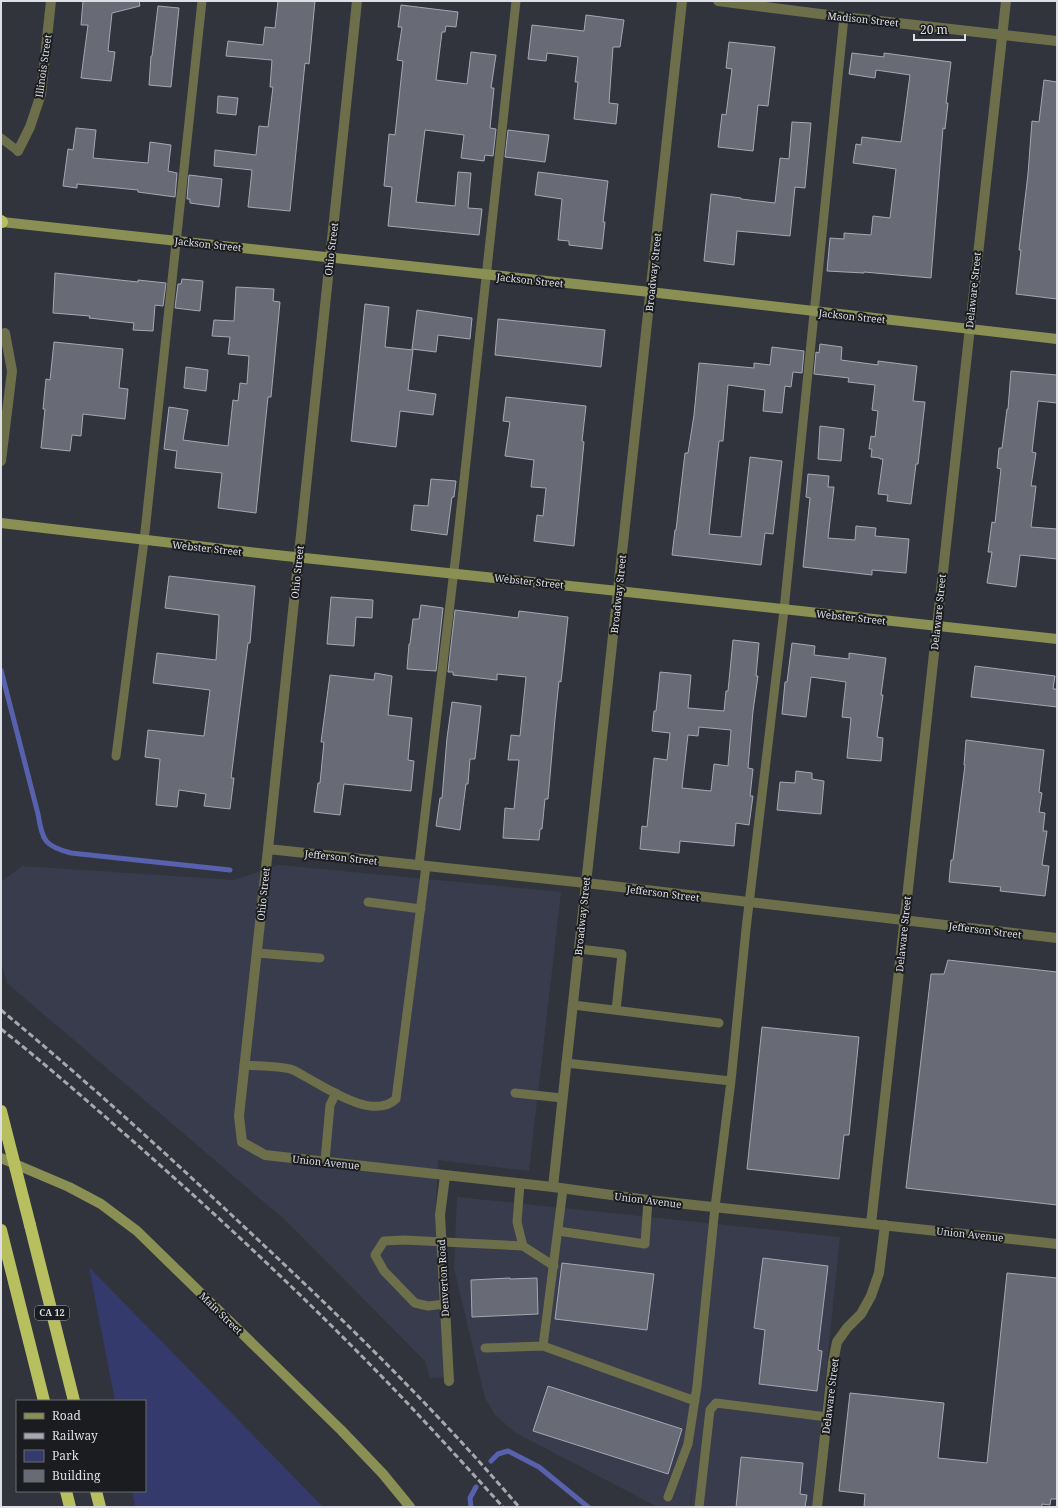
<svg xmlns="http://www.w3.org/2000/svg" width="1058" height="1508" viewBox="0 0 1058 1508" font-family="'Noto Serif',serif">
	<rect width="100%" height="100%" fill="#32343d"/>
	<path fill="#393c4c" d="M 279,865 L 561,892 L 529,1171 L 438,1160 L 435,1219 L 451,1377 L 430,1378 L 425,1361 L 284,1219 L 7,983 L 1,961 L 1,882 L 22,866 L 234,880 Z
		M 457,1197 L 840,1237 L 812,1507 L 691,1507 L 694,1476 L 690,1507 L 658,1507 L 516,1433 L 495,1415 L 485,1398 L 454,1268 Z"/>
	<path fill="#343a6c" d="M 89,1267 L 323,1507 L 135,1507 L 132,1491 L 145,1491 L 145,1401 L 115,1401 Z"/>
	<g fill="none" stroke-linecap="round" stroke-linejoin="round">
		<path stroke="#5761ad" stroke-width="5" d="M 1,670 L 38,814 C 43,841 44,846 71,853 L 230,870
			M 491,1461 L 498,1454 L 508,1451 L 539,1467 L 588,1507
			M 471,1507 L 470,1498 L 476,1487"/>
	</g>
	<path fill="#686a75" stroke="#a5a7b3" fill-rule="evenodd" d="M 83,1 L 139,1 L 140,6 L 112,13 L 108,51 L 115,52 L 111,81 L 81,78 L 88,25 L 81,25 Z
		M 278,1 L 315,1 L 309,64 L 305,63 L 290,211 L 248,207 L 252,170 L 214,166 L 215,150 L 256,155 L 259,126 L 268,127 L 273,87 L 270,87 L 272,60 L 226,56 L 228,41 L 263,45 L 265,27 L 275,28 Z
		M 401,5 L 458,12 L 456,27 L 446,26 L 445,32 L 442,32 L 436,80 L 467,84 L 471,52 L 496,55 L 491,88 L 494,88 L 490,128 L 496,129 L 493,156 L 485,155 L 484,161 L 461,158 L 464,135 L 425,130 L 416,202 L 455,206 L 458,172 L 471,173 L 468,208 L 482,209 L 479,235 L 388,226 L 392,187 L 384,186 L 389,134 L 395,135 L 403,61 L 397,60 L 402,27 L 398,27 Z
		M 158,6 L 179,8 L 171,87 L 149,85 L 151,56 L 152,56 Z
		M 586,15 L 624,20 L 620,47 L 613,47 L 609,103 L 618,104 L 616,124 L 574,119 L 578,82 L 575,82 L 578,57 L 547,53 L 546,61 L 528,59 L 532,25 L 584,31 Z
		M 729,42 L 775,47 L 768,106 L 758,105 L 753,151 L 718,147 L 722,114 L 726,115 L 732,69 L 726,68 Z
		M 852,53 L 884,57 L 884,53 L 951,62 L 946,103 L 948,103 L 945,129 L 943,128 L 931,278 L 864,272 L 864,273 L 827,271 L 830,238 L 844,239 L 844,233 L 871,235 L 873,216 L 890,218 L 896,169 L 853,163 L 856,144 L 861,145 L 862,137 L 901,142 L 910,75 L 876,70 L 875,78 L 849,74 Z
		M 1044,80 L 1057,82 L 1057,299 L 1016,294 L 1021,250 L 1019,250 L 1028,174 L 1032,121 L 1039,122 Z
		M 218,96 L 238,98 L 236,115 L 217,113 Z
		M 792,122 L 811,123 L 805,188 L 795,187 L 790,236 L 737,231 L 734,265 L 704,261 L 711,194 L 741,198 L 741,199 L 775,203 L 780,158 L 789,159 Z
		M 76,128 L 96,130 L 93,158 L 148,163 L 150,142 L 171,145 L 168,171 L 177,173 L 175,197 L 138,192 L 138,190 L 77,184 L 77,188 L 63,186 L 68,149 L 73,150 Z
		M 508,130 L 549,135 L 545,162 L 505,157 Z
		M 538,172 L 608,181 L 603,222 L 605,222 L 602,249 L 569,245 L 569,241 L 558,240 L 562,199 L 535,195 Z
		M 189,175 L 222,179 L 219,207 L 190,203 L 190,199 L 187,199 Z
		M 55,273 L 138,282 L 138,280 L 166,283 L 163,306 L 155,305 L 153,331 L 133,330 L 134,323 L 89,318 L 90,316 L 53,313 Z
		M 182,279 L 203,281 L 200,311 L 175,308 L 178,284 L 181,284 Z
		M 236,287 L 274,289 L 273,301 L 280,302 L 271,397 L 268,397 L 256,513 L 218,508 L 222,473 L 175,468 L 177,451 L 164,449 L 169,407 L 188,410 L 183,440 L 228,446 L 233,400 L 238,401 L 240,383 L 247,384 L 249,356 L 228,354 L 230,337 L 212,336 L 214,320 L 234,321 Z
		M 365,304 L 389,307 L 385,347 L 413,350 L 408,390 L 436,394 L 433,415 L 400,411 L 396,447 L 351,441 Z
		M 417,310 L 472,318 L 470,339 L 438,335 L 436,352 L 412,349 Z
		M 498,319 L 605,330 L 601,367 L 495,355 Z
		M 54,342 L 123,349 L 119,388 L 128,389 L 125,419 L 83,414 L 81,436 L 72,435 L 70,451 L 41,448 L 45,409 L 43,409 L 46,379 L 50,380 Z
		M 820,344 L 842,347 L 841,360 L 878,365 L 878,361 L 917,366 L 913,401 L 925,402 L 918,464 L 916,464 L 911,504 L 887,501 L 888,495 L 878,494 L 883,459 L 880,459 L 880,458 L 871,457 L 872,449 L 869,449 L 871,436 L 875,437 L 878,411 L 872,410 L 875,385 L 848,382 L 849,378 L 814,374 L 816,352 L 819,353 Z
		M 772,347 L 804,351 L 802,373 L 793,372 L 791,387 L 785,386 L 782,413 L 763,411 L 765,390 L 728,385 L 723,441 L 719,441 L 709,534 L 741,537 L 750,457 L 782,461 L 773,534 L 765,533 L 761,565 L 672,555 L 675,530 L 676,530 L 685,453 L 688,453 L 694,415 L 699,363 L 754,368 L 754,363 L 770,365 Z
		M 186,367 L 208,370 L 206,391 L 184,388 Z
		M 1011,371 L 1057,375 L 1057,403 L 1038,401 L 1032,452 L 1036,453 L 1031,486 L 1036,486 L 1031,527 L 1057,529 L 1057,559 L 1020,555 L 1016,587 L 987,583 L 992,552 L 988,552 L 992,522 L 995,523 L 1001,469 L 997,468 L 999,448 L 1002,448 L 1007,409 L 1008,409 Z
		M 506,397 L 586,406 L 582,441 L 584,442 L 574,546 L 534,541 L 537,515 L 543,516 L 546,488 L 531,487 L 534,460 L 505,456 L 510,422 L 503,421 Z
		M 820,426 L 844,429 L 841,461 L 818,459 Z
		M 808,474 L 829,476 L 828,487 L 834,487 L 828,538 L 855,540 L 856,526 L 876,528 L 875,536 L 909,539 L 906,573 L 872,570 L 872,575 L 803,567 L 810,498 L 806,497 Z
		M 431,479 L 456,481 L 454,497 L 452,497 L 447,535 L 411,530 L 414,505 L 428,506 Z
		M 169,576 L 255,586 L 250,643 L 248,643 L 231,778 L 234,778 L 230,809 L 204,806 L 206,794 L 179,790 L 177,807 L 156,805 L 160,759 L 145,757 L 148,730 L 204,736 L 210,690 L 153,683 L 157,653 L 216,660 L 219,615 L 165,608 Z
		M 331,597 L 373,600 L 372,618 L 356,617 L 354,646 L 327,644 Z
		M 421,605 L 443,608 L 436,671 L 407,669 L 409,644 L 410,644 L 413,619 L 419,619 Z
		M 455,610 L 518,618 L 519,611 L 568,617 L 561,682 L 559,681 L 555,719 L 548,799 L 545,799 L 542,829 L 540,829 L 539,840 L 503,838 L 505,808 L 514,809 L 519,760 L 508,760 L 511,735 L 520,736 L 526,677 L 497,674 L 497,680 L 453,675 L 453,672 L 448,672 Z
		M 733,640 L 759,643 L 756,676 L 758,676 L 753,711 L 748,768 L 753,769 L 750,796 L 753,796 L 749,825 L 736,823 L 734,846 L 680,841 L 679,853 L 640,849 L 642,826 L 647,827 L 654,758 L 667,760 L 670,733 L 652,731 L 654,711 L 656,711 L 660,672 L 691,675 L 688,708 L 724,711 L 726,691 L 728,691 ZM 699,727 L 731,730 L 728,766 L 714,764 L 711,791 L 682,788 L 688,735 L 698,736 Z
		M 792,643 L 815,646 L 814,655 L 849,659 L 849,653 L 886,658 L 881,695 L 883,695 L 877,737 L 883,738 L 881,761 L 847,758 L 851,718 L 842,717 L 846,682 L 811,677 L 806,717 L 782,714 L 785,682 L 787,682 Z
		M 975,666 L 1055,676 L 1053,689 L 1057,689 L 1057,707 L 971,697 Z
		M 375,673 L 392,676 L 388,715 L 412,718 L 408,760 L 414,761 L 411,791 L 344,784 L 340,815 L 314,812 L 318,783 L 320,783 L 324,742 L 321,742 L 330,675 L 374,680 Z
		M 452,702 L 481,706 L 475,759 L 470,759 L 468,784 L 466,784 L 460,830 L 436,826 L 440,798 L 442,798 L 447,738 Z
		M 966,740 L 1044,750 L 1039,792 L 1042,793 L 1039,812 L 1045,813 L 1043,831 L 1047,831 L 1042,865 L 1049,866 L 1045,896 L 1000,891 L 1001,887 L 949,882 L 951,860 L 953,860 L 965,765 L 964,765 Z
		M 796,771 L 812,773 L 812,779 L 824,781 L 821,814 L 777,810 L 780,782 L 795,783 Z
		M 948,960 L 1057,972 L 1057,1205 L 906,1188 L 931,974 L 944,974 Z
		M 762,1027 L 859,1037 L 849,1135 L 844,1135 L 839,1179 L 747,1169 Z
		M 763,1258 L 828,1266 L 818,1350 L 822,1351 L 817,1391 L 759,1384 L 765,1330 L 754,1328 Z
		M 562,1263 L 654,1274 L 647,1330 L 555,1319 Z
		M 1007,1273 L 1057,1278 L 1057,1499 L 1051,1499 L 1050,1505 L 1042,1504 L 1042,1507 L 864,1507 L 865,1494 L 839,1491 L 850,1393 L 944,1403 L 938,1458 L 987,1463 Z
		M 510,1278 L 510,1279 L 537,1278 L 538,1314 L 472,1317 L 471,1280 Z
		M 548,1386 L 682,1429 L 668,1474 L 533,1431 Z
		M 741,1457 L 803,1463 L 800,1494 L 807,1495 L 805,1507 L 736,1507 Z"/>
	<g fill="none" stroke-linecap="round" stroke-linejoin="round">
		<path stroke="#6c6f4a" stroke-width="9" d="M 1,138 L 18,151
			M 116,756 L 144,541 L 202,1
			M 419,865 L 457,545 L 516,1
			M 368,902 L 421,909
			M 579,949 L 622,954 L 616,1010
			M 257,953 L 320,958
			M 573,1005 L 719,1023
			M 566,1063 L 731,1081
			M 244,1065 C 256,1066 280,1066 290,1069 C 295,1070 300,1074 304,1076 C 327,1088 373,1121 396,1099 L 426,866
			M 515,1093 L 562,1098
			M 325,1161 L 330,1105 L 336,1093
			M 520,1184 L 517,1222 L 523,1246
			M 563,1189 L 543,1346 L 695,1401
			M 558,1231 L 645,1244 L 648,1200
			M 445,1304 L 428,1306 L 415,1303 L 384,1271 L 375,1255 L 384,1241 L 404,1240 L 523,1246 L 554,1266
			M 485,1348 L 543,1346
			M 668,1497 L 688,1444 L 697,1386 L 715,1207 L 731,1081 L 746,929 L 784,610 L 844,17
			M 699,1507 L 710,1410 L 716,1403 L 827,1417"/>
		<path stroke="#6c6f4a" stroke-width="10" d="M 357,1 L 268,849 L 239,1116 L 242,1142 L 265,1155 L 553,1187 L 648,1200 L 1057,1244
			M 718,1 L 844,17 L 1057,41
			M 18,151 L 30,127 L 41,94 L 51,1
			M 1,461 L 12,371 L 5,333
			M 268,849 L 586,883 L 1057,938
			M 445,1176 L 440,1215 L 449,1381
			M 553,1187 L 682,1
			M 871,1224 L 1006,1
			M 817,1507 L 833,1362 L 837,1342 L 847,1328 L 861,1314 L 871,1296 L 879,1273 L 885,1225"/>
		<path stroke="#8a9054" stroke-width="10" d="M 2,222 L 650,292 L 1057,339
			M 1,523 L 276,555 L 618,591 L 1057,639
			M 1,1158 L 69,1187 L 101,1204 L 137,1231 L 341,1430 L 383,1474 L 410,1507"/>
		<path stroke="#b8bf5f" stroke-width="12" d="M 1,221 L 2,222
			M 30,1225 L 74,1401
			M 1,1230 L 44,1401
			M 66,1491 L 70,1507
			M 96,1491 L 100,1507"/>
		<path stroke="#a6a8af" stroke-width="3" stroke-dasharray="6 3" stroke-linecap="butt" d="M 1,1010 C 88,1082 172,1159 254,1236 C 346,1322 437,1411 519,1507
			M 1,1029 C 44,1063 85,1099 126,1135 C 225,1222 321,1312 411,1407 C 442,1440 473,1474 503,1507"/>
		<path stroke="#b8bf5f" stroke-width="12" d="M 1,1111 L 30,1225"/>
	</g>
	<g text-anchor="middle" stroke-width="4" stroke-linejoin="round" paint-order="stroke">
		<rect fill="#1b1c20" stroke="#a3a4aa" stroke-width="1" x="35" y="1306" width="34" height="14" rx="3"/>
		<g font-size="9" font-weight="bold" fill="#dddfe5">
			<text x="52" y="1316">CA 12</text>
		</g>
		<g font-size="10" fill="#dddfe5" stroke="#1b1c20">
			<text transform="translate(863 19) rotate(6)" y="4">Madison Street</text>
			<text transform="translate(43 66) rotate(-82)" y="4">Illinois Street</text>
			<text transform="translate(208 244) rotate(6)" y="4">Jackson Street</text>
			<text transform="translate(331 249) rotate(-83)" y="4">Ohio Street</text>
			<text transform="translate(653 272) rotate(-84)" y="4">Broadway Street</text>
			<text transform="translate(530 280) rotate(6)" y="4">Jackson Street</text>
			<text transform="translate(973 290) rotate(-84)" y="4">Delaware Street</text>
			<text transform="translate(852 316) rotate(6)" y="4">Jackson Street</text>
			<text transform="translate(207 548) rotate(6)" y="4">Webster Street</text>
			<text transform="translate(297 572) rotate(-84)" y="4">Ohio Street</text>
			<text transform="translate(529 581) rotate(6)" y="4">Webster Street</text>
			<text transform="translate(618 594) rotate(-84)" y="4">Broadway Street</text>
			<text transform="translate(938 612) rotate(-84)" y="4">Delaware Street</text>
			<text transform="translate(851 617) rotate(6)" y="4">Webster Street</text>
			<text transform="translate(341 857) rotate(6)" y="4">Jefferson Street</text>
			<text transform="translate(663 893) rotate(7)" y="4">Jefferson Street</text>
			<text transform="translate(263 894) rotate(-84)" y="4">Ohio Street</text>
			<text transform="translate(582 916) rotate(-84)" y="4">Broadway Street</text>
			<text transform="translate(985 930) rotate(7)" y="4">Jefferson Street</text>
			<text transform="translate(903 934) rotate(-84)" y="4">Delaware Street</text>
			<text transform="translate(326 1162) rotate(6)" y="4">Union Avenue</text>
			<text transform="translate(648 1200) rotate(7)" y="4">Union Avenue</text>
			<text transform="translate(970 1234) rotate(6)" y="4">Union Avenue</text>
			<text transform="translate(443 1278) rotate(-93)" y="4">Denverton Road</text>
			<text transform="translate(221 1313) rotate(44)" y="4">Main Street</text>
			<text transform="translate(830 1396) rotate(-83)" y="4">Delaware Street</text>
		</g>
	</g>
	<rect width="1058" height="1508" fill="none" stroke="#dddfe5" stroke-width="4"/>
	<rect x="16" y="1400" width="130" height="92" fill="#1b1c20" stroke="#696a6f"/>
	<rect x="24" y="1413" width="20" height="6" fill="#8a9054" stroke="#696a6f"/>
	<text x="52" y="1420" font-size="12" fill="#dddfe5">Road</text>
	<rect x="24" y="1433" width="20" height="6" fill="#a6a8af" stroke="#696a6f"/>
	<text x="52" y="1440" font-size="12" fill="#dddfe5">Railway</text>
	<rect x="24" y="1450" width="20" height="12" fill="#343a6c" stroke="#696a6f"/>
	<text x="52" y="1460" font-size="12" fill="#dddfe5">Park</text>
	<rect x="24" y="1470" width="20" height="12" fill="#686a75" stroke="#696a6f"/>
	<text x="52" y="1480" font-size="12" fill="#dddfe5">Building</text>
	<path d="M914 34v6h51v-6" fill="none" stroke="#dddfe5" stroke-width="2"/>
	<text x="920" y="34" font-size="12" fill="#dddfe5" stroke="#1b1c20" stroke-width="3" paint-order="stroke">20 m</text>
</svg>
